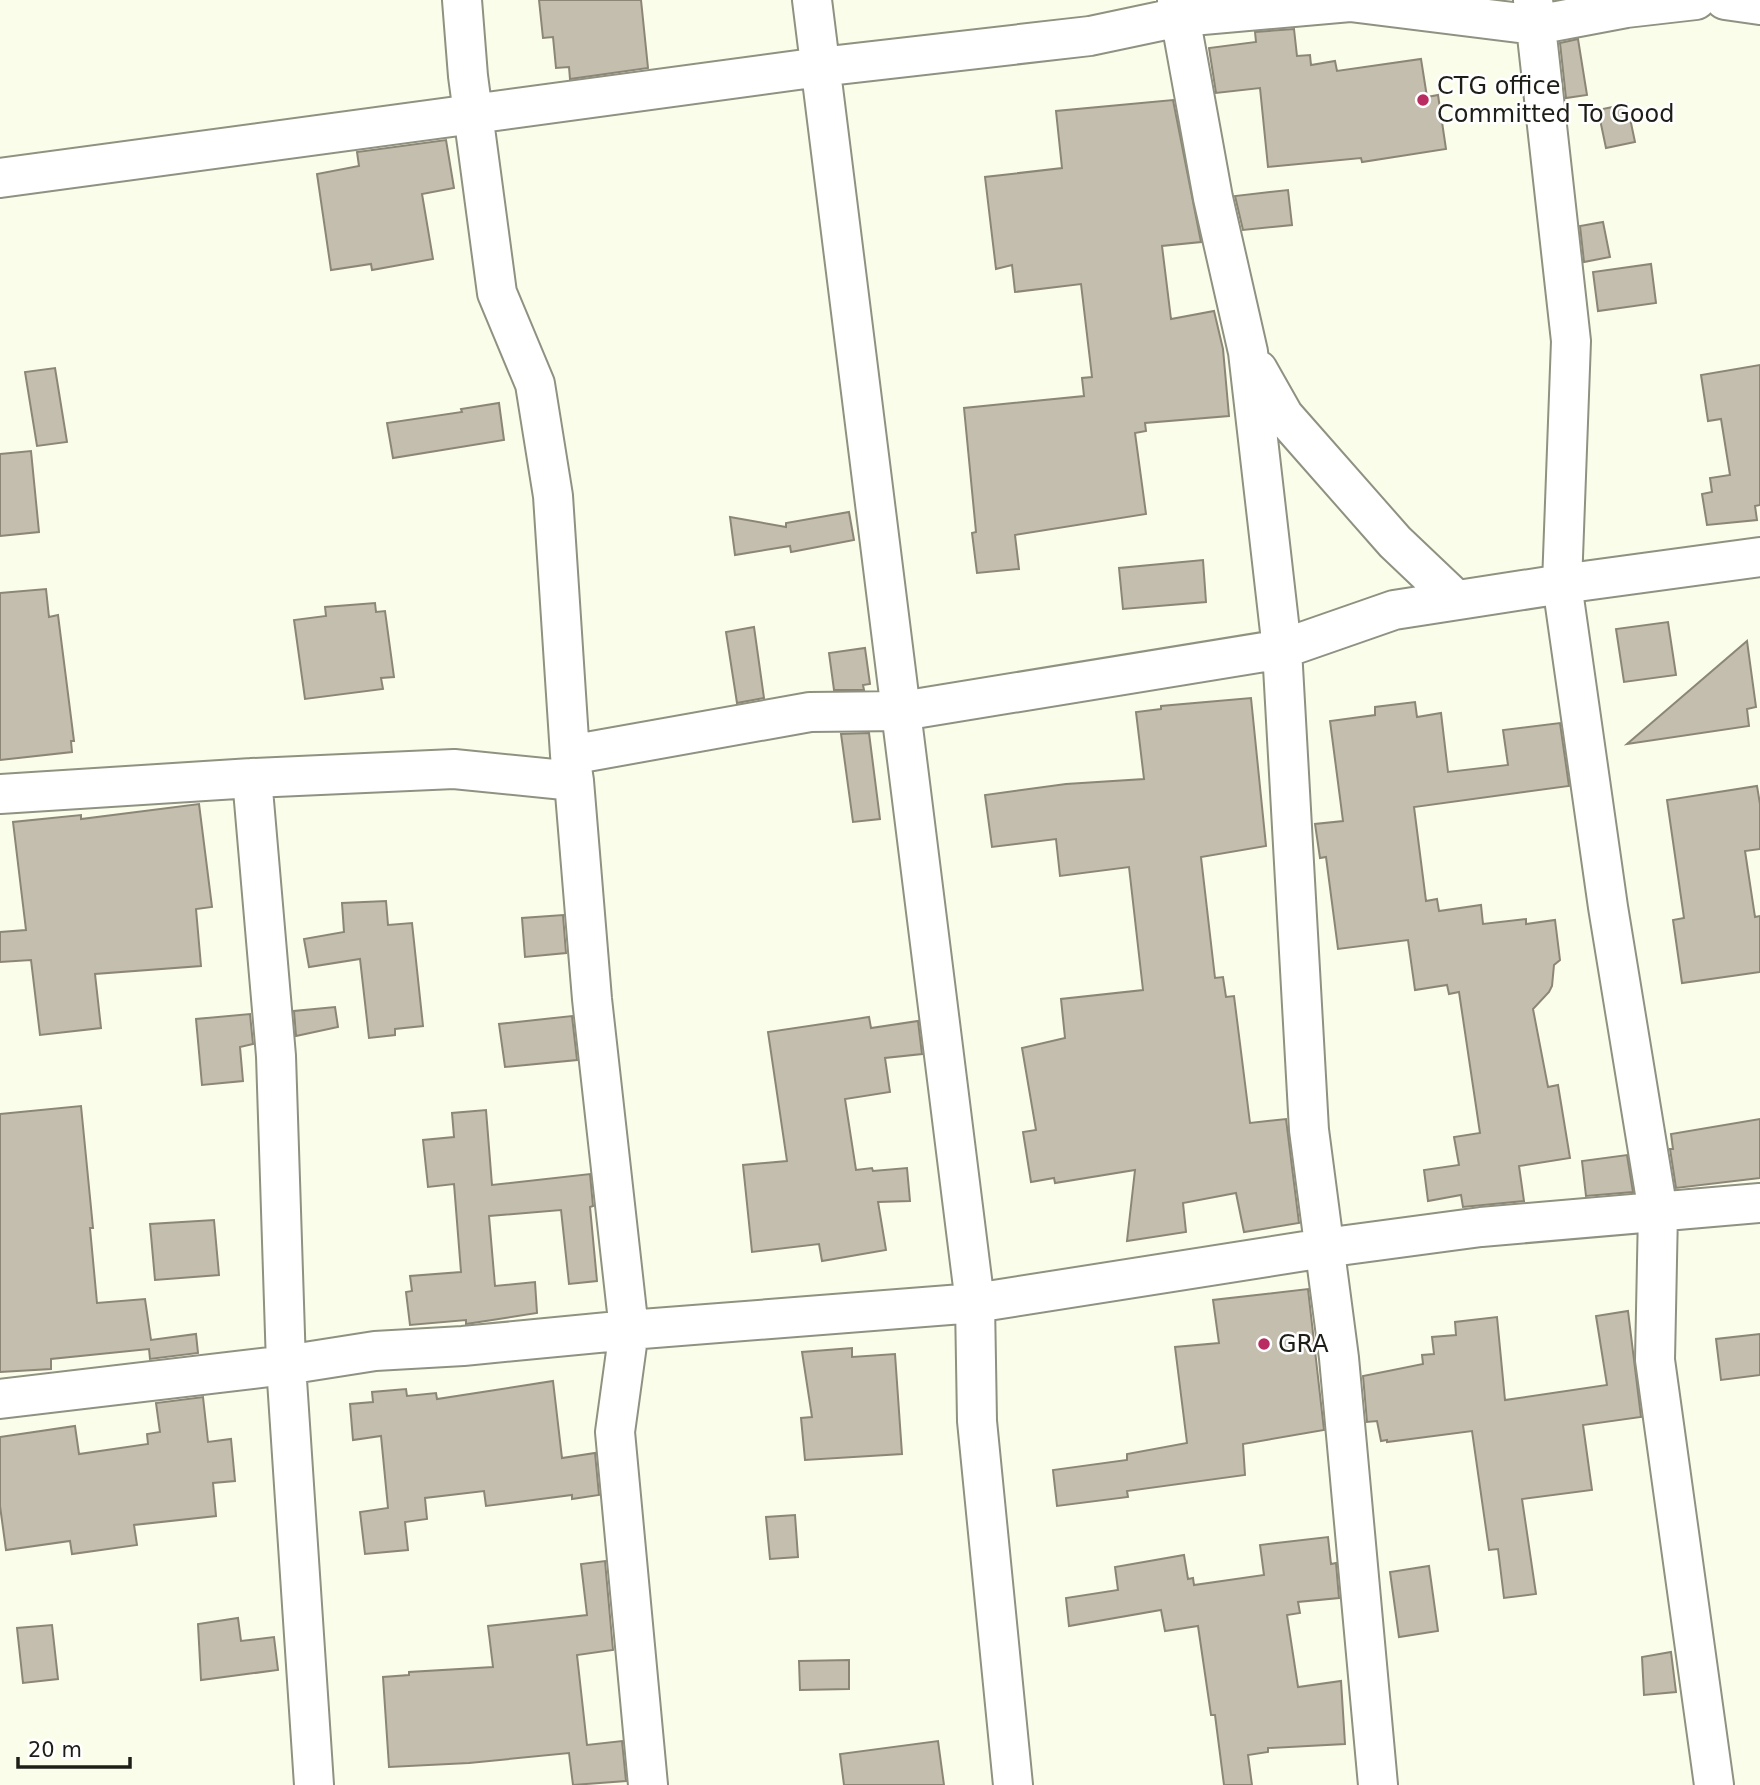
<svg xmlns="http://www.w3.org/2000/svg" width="1760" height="1785" viewBox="0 0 1760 1785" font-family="'DejaVu Sans',sans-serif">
	<rect width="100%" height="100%" fill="#fbfdeb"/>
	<path fill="#c4beae" stroke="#8c8677" stroke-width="2" d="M 539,0 L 641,0 L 648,68 L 570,79 L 569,67 L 556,68 L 553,37 L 543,38 Z
		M 1294,29 L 1297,56 L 1310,55 L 1311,65 L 1335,61 L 1337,71 L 1421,59 L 1427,97 L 1438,95 L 1446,149 L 1362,162 L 1361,158 L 1268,167 L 1260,88 L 1216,93 L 1209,48 L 1256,42 L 1255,32 Z
		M 1578,39 L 1587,95 L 1566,98 L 1560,43 Z
		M 1173,100 L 1201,242 L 1162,246 L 1171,319 L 1214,311 L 1223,349 L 1229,416 L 1145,423 L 1146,431 L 1135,433 L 1146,514 L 1015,535 L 1019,569 L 977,573 L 972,533 L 976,532 L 964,408 L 1084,396 L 1082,378 L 1092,377 L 1081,284 L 1015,292 L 1012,265 L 996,269 L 985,177 L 1062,168 L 1056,111 Z
		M 1627,104 L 1635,142 L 1606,148 L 1598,110 Z
		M 446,140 L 454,188 L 422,194 L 433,259 L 372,270 L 371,264 L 331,270 L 317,174 L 359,166 L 357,152 Z
		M 1288,190 L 1292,225 L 1243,230 L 1235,196 Z
		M 1603,222 L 1610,257 L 1584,262 L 1580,226 Z
		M 1651,264 L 1656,303 L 1598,311 L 1593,272 Z
		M 1760,365 L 1760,505 L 1755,506 L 1757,520 L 1707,525 L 1702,494 L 1712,492 L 1710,478 L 1730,475 L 1721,419 L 1708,421 L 1701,375 Z
		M 55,368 L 67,442 L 37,446 L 25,372 Z
		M 499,403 L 504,440 L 393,458 L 387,423 L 462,412 L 461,409 Z
		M 31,451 L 39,532 L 0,536 L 0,454 Z
		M 849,512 L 854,540 L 791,552 L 790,546 L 735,555 L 730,517 L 786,527 L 786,523 Z
		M 1203,560 L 1206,602 L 1123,609 L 1119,568 Z
		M 46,589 L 49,617 L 58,615 L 74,741 L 71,741 L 72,752 L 0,760 L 0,593 Z
		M 375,603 L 376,612 L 385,611 L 394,677 L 381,678 L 383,689 L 305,699 L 294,620 L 326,616 L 325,607 Z
		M 1668,622 L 1676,675 L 1624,682 L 1616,629 Z
		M 754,627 L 764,698 L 737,703 L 726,632 Z
		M 1747,641 L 1756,707 L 1747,709 L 1749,726 L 1627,744 Z
		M 865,648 L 870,684 L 863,685 L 864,690 L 834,690 L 829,653 Z
		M 1251,698 L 1266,846 L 1201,857 L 1215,978 L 1223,977 L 1226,997 L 1234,996 L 1250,1123 L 1286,1119 L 1299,1223 L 1244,1232 L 1236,1193 L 1183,1203 L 1186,1232 L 1127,1241 L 1135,1170 L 1055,1183 L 1054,1178 L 1031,1182 L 1023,1132 L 1036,1130 L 1022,1048 L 1065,1038 L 1061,999 L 1143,990 L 1129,867 L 1060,876 L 1056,839 L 992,847 L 985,795 L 1066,784 L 1144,779 L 1136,712 L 1161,709 L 1161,706 Z
		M 1415,702 L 1417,717 L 1441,713 L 1448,772 L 1508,765 L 1503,730 L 1560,723 L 1569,786 L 1414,807 L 1426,901 L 1437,899 L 1439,911 L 1481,905 L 1483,924 L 1526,919 L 1526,924 L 1555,920 L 1560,960 L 1554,965 L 1552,986 L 1549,992 L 1533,1009 L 1548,1087 L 1558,1085 L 1570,1158 L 1519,1166 L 1524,1201 L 1463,1207 L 1461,1195 L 1428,1201 L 1424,1170 L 1459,1165 L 1454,1137 L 1480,1133 L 1459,992 L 1449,994 L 1447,985 L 1415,990 L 1408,940 L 1338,949 L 1326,857 L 1320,858 L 1315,824 L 1343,821 L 1330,721 L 1375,715 L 1375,707 Z
		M 869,733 L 880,819 L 853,822 L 841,734 Z
		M 1757,786 L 1760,804 L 1760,849 L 1745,851 L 1755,917 L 1760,916 L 1760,972 L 1682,983 L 1673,920 L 1684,918 L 1667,800 Z
		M 199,804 L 212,907 L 196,909 L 201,966 L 95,974 L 101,1028 L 40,1035 L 31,960 L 0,962 L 0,932 L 26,930 L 13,822 L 81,815 L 81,819 Z
		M 386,901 L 388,925 L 412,923 L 423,1026 L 395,1029 L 395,1035 L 369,1038 L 360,959 L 309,967 L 304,939 L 344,932 L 342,903 Z
		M 563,915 L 566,953 L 525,957 L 522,918 Z
		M 335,1007 L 338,1027 L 296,1036 L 294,1011 Z
		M 250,1014 L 253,1044 L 240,1047 L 243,1081 L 202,1085 L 196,1019 Z
		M 572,1016 L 577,1060 L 505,1067 L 499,1024 Z
		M 869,1017 L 871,1028 L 918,1021 L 922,1054 L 885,1058 L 890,1092 L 845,1099 L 856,1170 L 872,1168 L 873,1171 L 907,1168 L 910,1201 L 878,1202 L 886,1250 L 822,1261 L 819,1244 L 752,1252 L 743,1165 L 787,1161 L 768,1032 Z
		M 81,1106 L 93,1228 L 90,1228 L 97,1303 L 145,1299 L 151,1340 L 196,1334 L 198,1353 L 150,1359 L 149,1349 L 51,1359 L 51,1369 L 0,1372 L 0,1114 Z
		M 486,1110 L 492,1185 L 590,1174 L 593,1206 L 590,1207 L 597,1281 L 569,1284 L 561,1210 L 489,1216 L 495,1286 L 535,1282 L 537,1313 L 466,1324 L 466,1320 L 410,1325 L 406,1292 L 412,1291 L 410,1276 L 461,1272 L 454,1184 L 428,1187 L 423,1140 L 454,1137 L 452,1113 Z
		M 1760,1119 L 1760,1178 L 1676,1188 L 1670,1149 L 1673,1149 L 1671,1134 Z
		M 1627,1155 L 1633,1192 L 1586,1196 L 1582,1161 Z
		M 214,1220 L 219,1275 L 155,1280 L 150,1224 Z
		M 1308,1289 L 1324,1430 L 1243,1444 L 1245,1475 L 1127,1491 L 1128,1497 L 1057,1506 L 1053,1470 L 1127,1460 L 1127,1454 L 1187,1443 L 1175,1347 L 1219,1343 L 1213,1300 Z
		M 1628,1311 L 1641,1417 L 1583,1425 L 1592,1490 L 1522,1499 L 1536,1594 L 1504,1598 L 1498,1549 L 1489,1550 L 1472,1431 L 1387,1442 L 1387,1440 L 1381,1441 L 1377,1421 L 1367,1422 L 1363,1376 L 1423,1364 L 1422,1355 L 1434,1354 L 1432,1337 L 1456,1335 L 1455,1322 L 1497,1317 L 1505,1400 L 1607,1385 L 1596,1316 Z
		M 1760,1334 L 1760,1375 L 1721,1380 L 1716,1339 Z
		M 852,1348 L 852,1357 L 895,1354 L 902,1454 L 805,1460 L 801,1418 L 812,1417 L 802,1352 Z
		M 553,1381 L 562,1458 L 595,1453 L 599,1495 L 572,1499 L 572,1495 L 486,1506 L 484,1491 L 425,1498 L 427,1519 L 405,1522 L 408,1550 L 365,1554 L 360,1512 L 388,1508 L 381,1436 L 353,1440 L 350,1404 L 373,1402 L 372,1392 L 406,1389 L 407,1396 L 436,1393 L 437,1399 Z
		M 203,1397 L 208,1442 L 231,1439 L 235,1481 L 213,1483 L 216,1516 L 134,1525 L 137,1545 L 72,1554 L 70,1541 L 6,1550 L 0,1506 L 0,1437 L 75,1426 L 79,1454 L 148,1444 L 147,1434 L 160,1432 L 156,1403 Z
		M 795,1515 L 798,1557 L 770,1559 L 766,1517 Z
		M 1328,1537 L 1331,1564 L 1336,1563 L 1339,1598 L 1298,1602 L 1300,1613 L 1287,1615 L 1298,1687 L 1341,1681 L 1345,1744 L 1268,1748 L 1268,1752 L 1248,1755 L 1252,1785 L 1224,1785 L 1215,1715 L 1211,1715 L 1198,1626 L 1165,1631 L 1161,1610 L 1069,1626 L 1066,1598 L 1118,1590 L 1115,1567 L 1184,1555 L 1188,1579 L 1193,1578 L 1194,1585 L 1264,1575 L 1260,1545 Z
		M 605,1561 L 613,1650 L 577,1655 L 587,1745 L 622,1741 L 626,1781 L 573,1785 L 569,1753 L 469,1763 L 389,1767 L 383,1677 L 409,1675 L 409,1672 L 493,1667 L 488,1626 L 587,1615 L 581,1564 Z
		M 1429,1566 L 1438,1631 L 1399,1637 L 1390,1572 Z
		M 238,1618 L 241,1641 L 274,1637 L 278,1670 L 201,1680 L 198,1624 Z
		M 52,1625 L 58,1679 L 23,1683 L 17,1628 Z
		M 1671,1652 L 1676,1692 L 1644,1695 L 1642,1657 Z
		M 849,1660 L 849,1689 L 800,1690 L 799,1661 Z
		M 938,1741 L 944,1785 L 844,1785 L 840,1754 Z"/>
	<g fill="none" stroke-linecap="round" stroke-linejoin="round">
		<defs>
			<path id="minor" d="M 462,0 L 468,76 L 497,293 L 535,384 L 553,496 L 570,755 L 574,781 L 592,999 L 629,1330 L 615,1432 L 648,1785
				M 812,0 L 975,1303 L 977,1421 L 1013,1785
				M 1177,0 L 1213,198 L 1248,352 L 1282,649 L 1309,1130 L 1339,1358 L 1378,1785
				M 1533,0 L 1571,341 L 1562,584 L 1608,907 L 1658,1212 L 1655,1360 L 1714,1785
				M 1725,0 L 1760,5
				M 0,178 L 820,67 L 1090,36 L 1180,17 L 1350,2 L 1536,25 L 1626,8 L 1696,0
				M 1258,370 L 1284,416 L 1395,542 L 1455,599
				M 570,755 L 810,712 L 902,711 L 1282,649 L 1394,610 L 1562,584 L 1760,557
				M 252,778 L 276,1056 L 286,1365 L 314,1785
				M 0,794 L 252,778 L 454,769 L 574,781
				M 0,1399 L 286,1365 L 375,1351 L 463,1346 L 629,1330 L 975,1303 L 1324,1248 L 1481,1227 L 1760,1203"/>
		</defs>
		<use href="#minor" stroke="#8f9181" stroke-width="42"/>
		<use href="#minor" stroke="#fff" stroke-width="38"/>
	</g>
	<g fill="#b92c62" stroke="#fff" stroke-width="2.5">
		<circle cx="1423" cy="100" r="7"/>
		<circle cx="1264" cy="1344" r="7"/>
	</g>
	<g text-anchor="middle" stroke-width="5" stroke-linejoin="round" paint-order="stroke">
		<g font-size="24" fill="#1e1e18" stroke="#fff" text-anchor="start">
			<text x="1437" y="94">CTG office<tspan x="1437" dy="28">Committed To Good</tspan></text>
			<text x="1278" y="1352">GRA</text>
		</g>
	</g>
	<path d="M18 1757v10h112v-10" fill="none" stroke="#1e1e18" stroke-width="3.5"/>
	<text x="28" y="1757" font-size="21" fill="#1e1e18" stroke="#ffffff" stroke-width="5" paint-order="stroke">20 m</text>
</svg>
